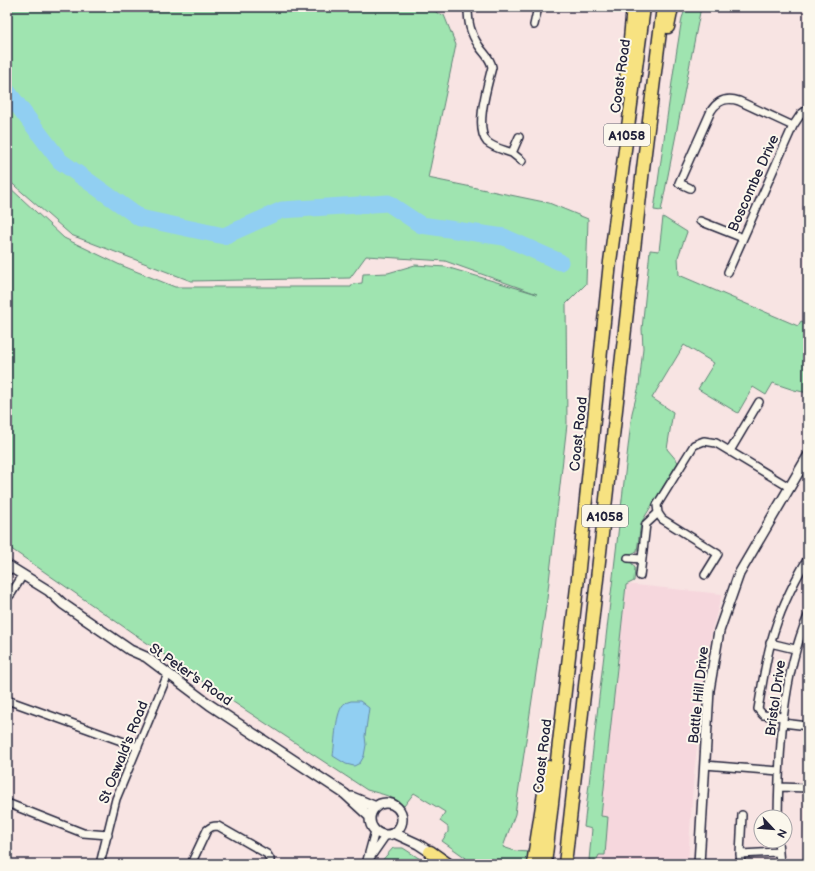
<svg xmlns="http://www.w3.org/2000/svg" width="815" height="871" viewBox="0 0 815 871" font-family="'Balsamiq Sans',sans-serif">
	<rect width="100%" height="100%" fill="#f8e4e3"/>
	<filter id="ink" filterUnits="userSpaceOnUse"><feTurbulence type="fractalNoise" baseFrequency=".025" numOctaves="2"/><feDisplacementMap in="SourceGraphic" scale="8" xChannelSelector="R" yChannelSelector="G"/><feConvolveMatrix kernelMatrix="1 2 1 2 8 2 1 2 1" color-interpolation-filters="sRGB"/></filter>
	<g filter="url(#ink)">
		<path fill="#f6d7dd" d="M 626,584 L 722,594 L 712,630 L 705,672 L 693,783 L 688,864 L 596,864 Z"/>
		<path fill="#9fe4b0" stroke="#608376" d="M 7,7 L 409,7 L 435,11 L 437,13 L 444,15 L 456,45 L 428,178 L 549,203 L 588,219 L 586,284 L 566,304 L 567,424 L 547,599 L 515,814 L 503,847 L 515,851 L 529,852 L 526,864 L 466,864 L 463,862 L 466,858 L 442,841 L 448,832 L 448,827 L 440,821 L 445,812 L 414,793 L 404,806 C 394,796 381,794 367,790 L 215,690 L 7,546 L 7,185 L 64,238 L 118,264 L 175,287 L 351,287 L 353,284 L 362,283 L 363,274 L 388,273 L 415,265 L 446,267 L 537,294 L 445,261 L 366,256 L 350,278 L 191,281 L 71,235 L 7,179 Z
			M 686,7 L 701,7 L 661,211 L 654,210 L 674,68 L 682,18 Z
			M 663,217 L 687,232 L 678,257 L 679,275 L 798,326 L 801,321 L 808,324 L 808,393 L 794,390 L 773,383 L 766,395 L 753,387 L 738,413 L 698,389 L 714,363 L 684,345 L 652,398 L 673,412 L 667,449 L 678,462 L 641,523 L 637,551 L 631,554 L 627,555 L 626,561 L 631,562 L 635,568 L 634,581 L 626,585 L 601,816 L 608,817 L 605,855 L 599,855 L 596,861 L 589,860 L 592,829 L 584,827 L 632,413 L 639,386 L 643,348 L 642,329 L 650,250 L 659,251 Z
			M 393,848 L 403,848 L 428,864 L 379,864 Z"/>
		<path fill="#91cff2" stroke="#658aa9" d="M 351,701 L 360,701 L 369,708 L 365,736 L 366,745 L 364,756 L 360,763 L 354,766 L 346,764 L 333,756 C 335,744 335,710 345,703 C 347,702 349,702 351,701 Z"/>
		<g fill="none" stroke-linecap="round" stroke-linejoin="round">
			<path stroke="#91cff2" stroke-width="17" d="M 7,91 L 60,161 L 140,218 L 224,236 L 282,210 L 388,203 L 421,225 L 504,237 L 560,262"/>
			<defs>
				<path id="minor" d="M 468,7 C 468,22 470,33 479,46 C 484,54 490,57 492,67 C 488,84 474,128 487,142 C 494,148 504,150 512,153
					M 534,25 L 538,7
					M 519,137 L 512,153 L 522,161
					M 690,188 L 679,183 L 711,111 C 718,100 727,97 739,101 L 793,126
					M 700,221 L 743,238
					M 728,272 L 793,126 L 801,114 L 808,109
					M 730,451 L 759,402
					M 658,513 L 662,519 L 718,554 L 705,575
					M 628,558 L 642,559
					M 640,576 L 646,524 L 658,513 L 657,505 L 694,445 L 704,441 L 716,443 L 789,487
					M 7,598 L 11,594 L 23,575
					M 770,643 L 795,649
					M 7,700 L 138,747
					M 783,717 L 763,715 L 758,709 C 762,687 765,664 771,642 C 779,612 792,585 808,558
					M 783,723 L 808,726
					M 705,765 L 779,771
					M 779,787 L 808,788
					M 7,803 L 83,833 L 108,835
					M 778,817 C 779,752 782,676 808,616
					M 778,841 L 780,864
					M 740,854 L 778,852
					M 370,858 L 386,835
					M 100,864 L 116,799 L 168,674
					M 191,864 L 207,830 C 211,827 212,826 218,826 L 267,854 L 270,859 L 270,864
					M 366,864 L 375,831
					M 741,864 L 740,854 L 742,815"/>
				<path id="tertiary" d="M 7,565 L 49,591 L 63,604 L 130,650 L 146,657 L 210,705 L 345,794 L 370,817
					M 352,797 L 376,807
					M370 819a16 16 0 1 1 32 0a16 16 0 1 1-32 0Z
					M 394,833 L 418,844 L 430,852
					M 699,864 L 709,690 L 719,631 L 739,574 L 808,456"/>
				<path id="trunk" d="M 668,27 L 672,7
					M 625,92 L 633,7
					M 430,852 L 447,864
					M 533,864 L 548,767
					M 545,864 L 578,578 L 610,262 L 644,7
					M 565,864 L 643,169 L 663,7"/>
			</defs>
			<use href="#minor" stroke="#22223b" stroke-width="10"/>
			<use href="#tertiary" stroke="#22223b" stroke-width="12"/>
			<use href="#trunk" stroke="#22223b" stroke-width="15"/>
			<use href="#minor" stroke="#fbf7ec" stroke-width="7"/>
			<use href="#tertiary" stroke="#fbf7ec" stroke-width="9"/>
			<use href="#trunk" stroke="#f7e281" stroke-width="12"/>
		</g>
	</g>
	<g text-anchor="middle" stroke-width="4" stroke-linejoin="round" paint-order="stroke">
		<g fill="#fbf7ec" stroke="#636270" stroke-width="1">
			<rect x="604" y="124" width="46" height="22" rx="3"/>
			<rect x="582" y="505" width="46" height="22" rx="3"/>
		</g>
		<g font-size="13" font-weight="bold" fill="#22223b">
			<text x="627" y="140">A1058</text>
			<text x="605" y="521">A1058</text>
		</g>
		<g font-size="14" fill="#22223b" stroke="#fbf7ec">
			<text transform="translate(620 76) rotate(-82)" y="5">Coast Road</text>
			<text transform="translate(753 183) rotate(-66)" y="5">Boscombe Drive</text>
			<text transform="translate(578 434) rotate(-84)" y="5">Coast Road</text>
			<text transform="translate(191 674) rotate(35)" y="5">St Peter's Road</text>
			<text transform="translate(698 695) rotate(-84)" y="5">Battle Hill Drive</text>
			<text transform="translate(775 698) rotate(-82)" y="5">Bristol Drive</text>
			<text transform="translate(123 752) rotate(-68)" y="5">St Oswald's Road</text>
			<text transform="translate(542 756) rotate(-83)" y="5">Coast Road</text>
		</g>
	</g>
	<rect width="815" height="871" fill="none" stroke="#fbf7ec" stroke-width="24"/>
	<rect x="12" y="12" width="791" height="847" fill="none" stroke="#22223b" stroke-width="1.5" filter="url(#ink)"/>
	<g transform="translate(773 829) rotate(116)"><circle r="19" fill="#fbf7ec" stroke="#a4a2a5"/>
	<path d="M0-3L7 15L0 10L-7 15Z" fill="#22223b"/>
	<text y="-6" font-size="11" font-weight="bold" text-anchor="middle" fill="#22223b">N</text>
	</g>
</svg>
